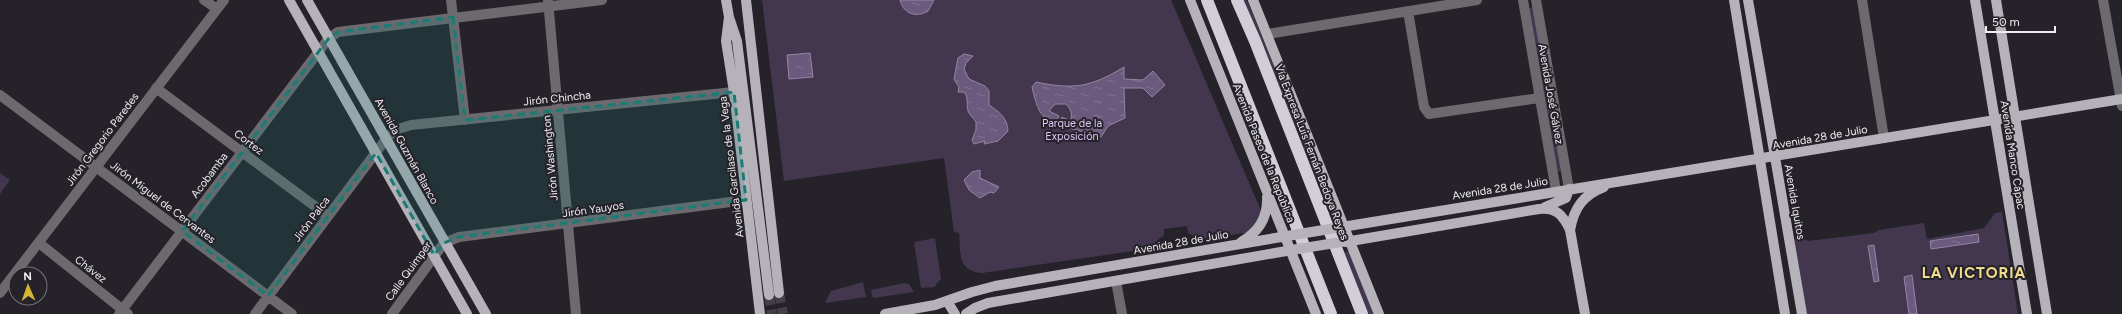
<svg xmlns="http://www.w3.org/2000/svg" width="2122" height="314" viewBox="0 0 2122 314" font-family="Figtree,sans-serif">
	<defs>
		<pattern id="water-ripples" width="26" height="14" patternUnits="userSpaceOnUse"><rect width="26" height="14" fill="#6b5a7d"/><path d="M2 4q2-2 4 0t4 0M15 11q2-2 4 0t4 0" fill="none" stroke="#807290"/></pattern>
	</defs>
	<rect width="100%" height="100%" fill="#252229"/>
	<path fill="#433750" d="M 762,0 L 1171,0 L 1262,213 L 1250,232 L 1201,240 L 1188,233 L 1187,226 L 1164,229 L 1164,235 L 1147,249 L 982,273 C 957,271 961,253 959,233 L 954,232 L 944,158 L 784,181 Z
		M 1240,0 L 1247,0 L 1335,215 L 1328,215 Z
		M 1533,7 L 1561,171 L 1556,172 L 1529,8 Z
		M 0,173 L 10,180 L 0,194 Z
		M 2002,212 L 2018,314 L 1806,314 L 1794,240 L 1798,236 L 1808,241 L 1874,233 L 1879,230 L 1924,223 L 1927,239 L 1984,228 L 1995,213 Z
		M 935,238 L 941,279 L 934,287 L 921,288 L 914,242 Z
		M 1350,251 L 1376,314 L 1367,314 L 1343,252 Z
		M 863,282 L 866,297 L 825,303 L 831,291 Z
		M 904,283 L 909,284 L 914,292 L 873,298 L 871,290 Z"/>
	<path fill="url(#water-ripples)" stroke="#9386a0" d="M 900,0 L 934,0 L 928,11 C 917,18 903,14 900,0 Z
		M 810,53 L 813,77 L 789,79 L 787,55 Z
		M 964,54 L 973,56 L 966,63 L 964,69 L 969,79 L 985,86 L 989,91 L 989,105 C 998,111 1008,118 1008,131 L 998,141 L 984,144 L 985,141 L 974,144 L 972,140 L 976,130 L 976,122 C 974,118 970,116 968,111 C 966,104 969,98 964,92 L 958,92 L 959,87 L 954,79 L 958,58 Z
		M 1124,67 L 1124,79 L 1143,80 L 1153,71 L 1165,85 L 1152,97 L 1143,88 L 1124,88 L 1125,118 L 1108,126 L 1101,137 L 1059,125 L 1062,117 L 1070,121 C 1073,114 1071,109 1066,104 L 1055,104 L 1049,111 L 1059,116 L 1055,124 C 1038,117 1036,103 1032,87 L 1036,82 C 1074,90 1091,87 1124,67 Z
		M 980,170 L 980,178 L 999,187 L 994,193 L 990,192 L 980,198 L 969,190 L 964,180 L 972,172 Z
		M 1978,234 L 1979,242 L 1931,249 L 1930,241 Z
		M 1874,245 L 1879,281 L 1874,282 L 1868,246 Z
		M 1912,275 L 1917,314 L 1909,314 L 1904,277 Z"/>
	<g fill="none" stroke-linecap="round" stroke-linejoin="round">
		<path stroke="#434047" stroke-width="10" stroke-dasharray="10 5" stroke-linecap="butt" d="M 779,293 L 783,314
			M 769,295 L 772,314"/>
		<path stroke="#6c6a6e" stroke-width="10" d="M 204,0 L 217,9
			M 451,0 L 465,120
			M 548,0 L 576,314
			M 1523,0 L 1556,191
			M 1536,0 L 1569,189
			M 1862,0 L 1884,138
			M 2103,0 L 2122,106
			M 1408,11 L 1424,107 L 1429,114 L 1539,98
			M 1268,34 L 1477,0
			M 156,88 L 328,216
			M 0,95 L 292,314
			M 39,243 L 128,314
			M 1116,281 L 1122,314
			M 0,293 L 224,0
			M 119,314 L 329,38 L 338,32 L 602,0
			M 255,314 L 386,139 L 395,130 L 411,125 L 734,92
			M 392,314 L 444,243 L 459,237 L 746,200"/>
		<path stroke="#b5b2b9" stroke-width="10" d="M 289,0 L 467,314
			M 307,0 L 486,314
			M 726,0 L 729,17 L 737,41 L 769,295
			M 746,0 L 779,293
			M 1190,0 L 1316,314
			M 1253,0 L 1379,314
			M 1734,0 L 1785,314
			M 1748,0 L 1802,314
			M 1975,0 L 2027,314
			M 1996,0 L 2047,314
			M 729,17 L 726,41 L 734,92 L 760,314
			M 1545,207 L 1566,198 L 1569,189
			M 1336,228 L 2122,99
			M 1570,230 C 1574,208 1583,195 1604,187
			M 1241,242 C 1259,232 1268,218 1267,197
			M 1345,242 L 1539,209 C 1556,207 1563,215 1570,230 L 1585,314
			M 947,301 L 955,314
			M 885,314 L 935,305 L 972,292 L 995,286 L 1293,235
			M 966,314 L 975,308 L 988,303 L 1298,249"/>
		<path stroke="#d2ced7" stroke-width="12" d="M 1207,0 L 1331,314
			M 1237,0 L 1255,41 L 1362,314"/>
		<path stroke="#b5b2b9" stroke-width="10" d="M 1293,235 L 1336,228
			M 1298,249 L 1341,242"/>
	</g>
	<path fill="#1a7c75" fill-opacity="0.2" stroke="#1a7c75" stroke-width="3" stroke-dasharray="8 5" stroke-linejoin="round" d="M 453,17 L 465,120 L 734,92 L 746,200 L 459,237 L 444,243 L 434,255 L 376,153 L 268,296 L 182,231 L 329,38 L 338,32 Z"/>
	<g text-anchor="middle" stroke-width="4" stroke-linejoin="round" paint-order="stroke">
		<g font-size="11" fill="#efedf1" stroke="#252229">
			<text transform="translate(1551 94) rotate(80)" y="4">Avenida José Gálvez</text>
			<text transform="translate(557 98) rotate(-6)" y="4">Jirón Chincha</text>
			<text transform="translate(1820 137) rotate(-10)" y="4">Avenida 28 de Julio</text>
			<text transform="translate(102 139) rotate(-53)" y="4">Jirón Gregorio Paredes</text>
			<text transform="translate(249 142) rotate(37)" y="4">Cortez</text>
			<text transform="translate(407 151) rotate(61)" y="4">Avenida Guzmán Blanco</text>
			<text transform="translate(1312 152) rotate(69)" y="4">Vía Expresa Luis Fernán Bedoya Reyes</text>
			<text transform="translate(1264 153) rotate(68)" y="4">Avenida Paseo de la República</text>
			<text transform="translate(2013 155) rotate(81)" y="4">Avenida Manco Cápac</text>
			<text transform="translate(550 158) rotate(-95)" y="4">Jirón Washington</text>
			<text transform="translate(731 167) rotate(-97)" y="4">Avenida Garcilaso de la Vega</text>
			<text transform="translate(209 175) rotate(-53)" y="4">Acobamba</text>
			<text transform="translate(1500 188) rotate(-9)" y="4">Avenida 28 de Julio</text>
			<text transform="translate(163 202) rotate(37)" y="4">Jirón Miguel de Cervantes</text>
			<text transform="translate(1795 202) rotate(80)" y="4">Avenida Iquitos</text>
			<text transform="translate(593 209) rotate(-8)" y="4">Jirón Yauyos</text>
			<text transform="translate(311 219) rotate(-53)" y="4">Jirón Palca</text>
			<text transform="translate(1181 242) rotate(-10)" y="4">Avenida 28 de Julio</text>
			<text transform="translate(91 269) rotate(38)" y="4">Chávez</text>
			<text transform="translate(408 271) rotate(-54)" y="4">Calle Quimper</text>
		</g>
		<g font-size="11" fill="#dec7f8" stroke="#252229">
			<text x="1072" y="127">Parque de la<tspan x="1072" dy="13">Exposición</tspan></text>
		</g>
		<g font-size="15" font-weight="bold" letter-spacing="1" fill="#efdc8e" stroke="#252229">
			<text x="1974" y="278">LA VICTORIA</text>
		</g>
	</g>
	<g transform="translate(28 286) rotate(358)"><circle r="19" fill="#252229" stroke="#767379"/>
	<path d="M0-3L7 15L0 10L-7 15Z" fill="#d2b635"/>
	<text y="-6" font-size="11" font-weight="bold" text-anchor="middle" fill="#efedf1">N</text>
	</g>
	<path d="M1986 26v6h69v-6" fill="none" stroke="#efedf1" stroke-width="2"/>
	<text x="1992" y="26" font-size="12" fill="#efedf1" stroke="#252229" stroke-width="3" paint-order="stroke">50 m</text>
</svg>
